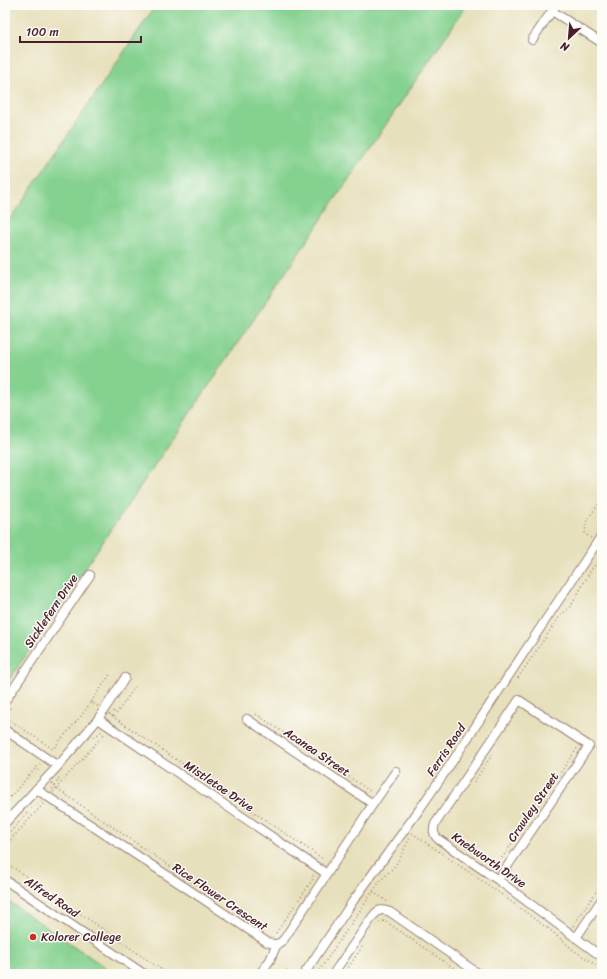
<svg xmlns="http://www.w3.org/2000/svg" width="607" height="979" viewBox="0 0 607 979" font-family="Sriracha,sans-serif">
	<rect width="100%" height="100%" fill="#fdfcf7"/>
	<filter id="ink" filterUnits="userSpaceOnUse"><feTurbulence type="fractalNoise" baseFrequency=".025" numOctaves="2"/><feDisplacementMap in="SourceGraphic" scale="8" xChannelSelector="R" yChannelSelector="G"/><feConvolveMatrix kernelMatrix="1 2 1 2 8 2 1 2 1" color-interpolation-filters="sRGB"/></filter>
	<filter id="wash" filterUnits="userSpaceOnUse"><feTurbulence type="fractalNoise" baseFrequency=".012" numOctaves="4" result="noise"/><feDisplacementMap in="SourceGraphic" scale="16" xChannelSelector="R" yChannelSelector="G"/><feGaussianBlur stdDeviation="0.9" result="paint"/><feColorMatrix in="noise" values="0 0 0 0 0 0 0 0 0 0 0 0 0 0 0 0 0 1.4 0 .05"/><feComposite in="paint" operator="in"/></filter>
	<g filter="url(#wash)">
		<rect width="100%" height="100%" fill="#e7e0bc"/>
		<path fill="#85d290" stroke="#68785e" d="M 156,5 L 467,5 L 5,686 L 5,227 Z
			M 5,899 L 115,974 L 5,974 Z"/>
	</g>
	<g filter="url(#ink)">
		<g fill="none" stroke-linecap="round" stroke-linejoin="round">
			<defs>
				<path id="minor" d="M 552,11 L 602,43
					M 532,40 L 556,5
					M 5,701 L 90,575
					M 98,719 L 327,874
					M 247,719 L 373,804
					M 5,730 L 58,766
					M 36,789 L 200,897 L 267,942 C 274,945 279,945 284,939 L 373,804 L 396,771
					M 5,823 L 58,766 L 98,719 L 125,678
					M 5,880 L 144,974
					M 498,880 L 589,746 L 519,700 L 435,824 C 433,830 433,834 438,839 L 498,880 L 602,957
					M 576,938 L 602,899
					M 260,974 L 270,960 L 277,944
					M 304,974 L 353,901 L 419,810 L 452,762 L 525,651 L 602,535
					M 333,974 L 373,916 C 379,909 382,909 390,912 L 479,974"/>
			</defs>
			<use href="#minor" stroke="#988074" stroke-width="10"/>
			<path stroke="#988074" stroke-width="1.5" stroke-dasharray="1 3" stroke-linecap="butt" d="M 591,538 L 585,534 L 586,522 L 602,499
				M 518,678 L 560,616 L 571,606 L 590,572 L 602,554
				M 98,706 L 91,702 L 111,673
				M 109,714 L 323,859
				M 256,714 L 370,791
				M 5,715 L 11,707
				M 112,716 L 115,709
				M 5,717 L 53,749 L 81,716 L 91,702
				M 114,717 L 135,687
				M 94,737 L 102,731
				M 596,749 L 599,746
				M 40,764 L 36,768 L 41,772
				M 474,782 L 494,752
				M 52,783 L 60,791 L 221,901
				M 52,789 L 56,784 L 59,778
				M 53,792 L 105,733
				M 5,803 L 36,768
				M 31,808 L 42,801
				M 412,833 L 498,892 L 547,928
				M 5,838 L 29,811
				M 5,846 L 44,803
				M 5,862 L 168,974
				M 5,867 L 9,872
				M 495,868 L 578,747
				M 373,892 L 388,902
				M 379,922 L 385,921 L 462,974
				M 573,926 L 602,883
				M 548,928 L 572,949 L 602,969
				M 276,933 L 313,879 L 313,875
				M 486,971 L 491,974
				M 285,974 L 287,970
				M 317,974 L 380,881 L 395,866 L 402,854 L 410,837
				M 344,974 L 364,944"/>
			<use href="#minor" stroke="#fff" stroke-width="8"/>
		</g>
	</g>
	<circle fill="#c8321e" stroke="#fdfcf7" stroke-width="1.5" cx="33" cy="937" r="4"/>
	<g text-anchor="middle" stroke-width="3" stroke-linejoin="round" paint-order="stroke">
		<g font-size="12" fill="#4a1f2b" stroke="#fdfcf7">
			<text transform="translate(51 611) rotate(-56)" y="4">Sicklefern Drive</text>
			<text transform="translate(446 750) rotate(-56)" y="4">Ferris Road</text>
			<text transform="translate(317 752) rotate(34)" y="4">Acanea Street</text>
			<text transform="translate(219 786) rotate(34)" y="4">Mistletoe Drive</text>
			<text transform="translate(533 807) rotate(-56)" y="4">Crawley Street</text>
			<text transform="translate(489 860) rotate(35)" y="4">Knebworth Drive</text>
			<text transform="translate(52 897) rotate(34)" y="4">Alfred Road</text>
			<text transform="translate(220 897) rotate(34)" y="4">Rice Flower Crescent</text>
		</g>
		<g font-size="12" fill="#4a1f2b" stroke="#fdfcf7" text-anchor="start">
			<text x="41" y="941">Kolorer College</text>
		</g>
	</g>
	<rect width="607" height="979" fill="none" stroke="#fdfcf7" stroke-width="20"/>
	<g transform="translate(569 38) rotate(206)" stroke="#fdfcf7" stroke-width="3" paint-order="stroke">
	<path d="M0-3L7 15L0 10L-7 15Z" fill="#4a1f2b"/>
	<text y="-6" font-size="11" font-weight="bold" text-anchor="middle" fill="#4a1f2b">N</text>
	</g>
	<path d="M20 36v6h121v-6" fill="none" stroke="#4a1f2b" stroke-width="2"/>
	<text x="26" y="36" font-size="12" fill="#4a1f2b" stroke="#fdfcf7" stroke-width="3" paint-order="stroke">100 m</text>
</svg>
